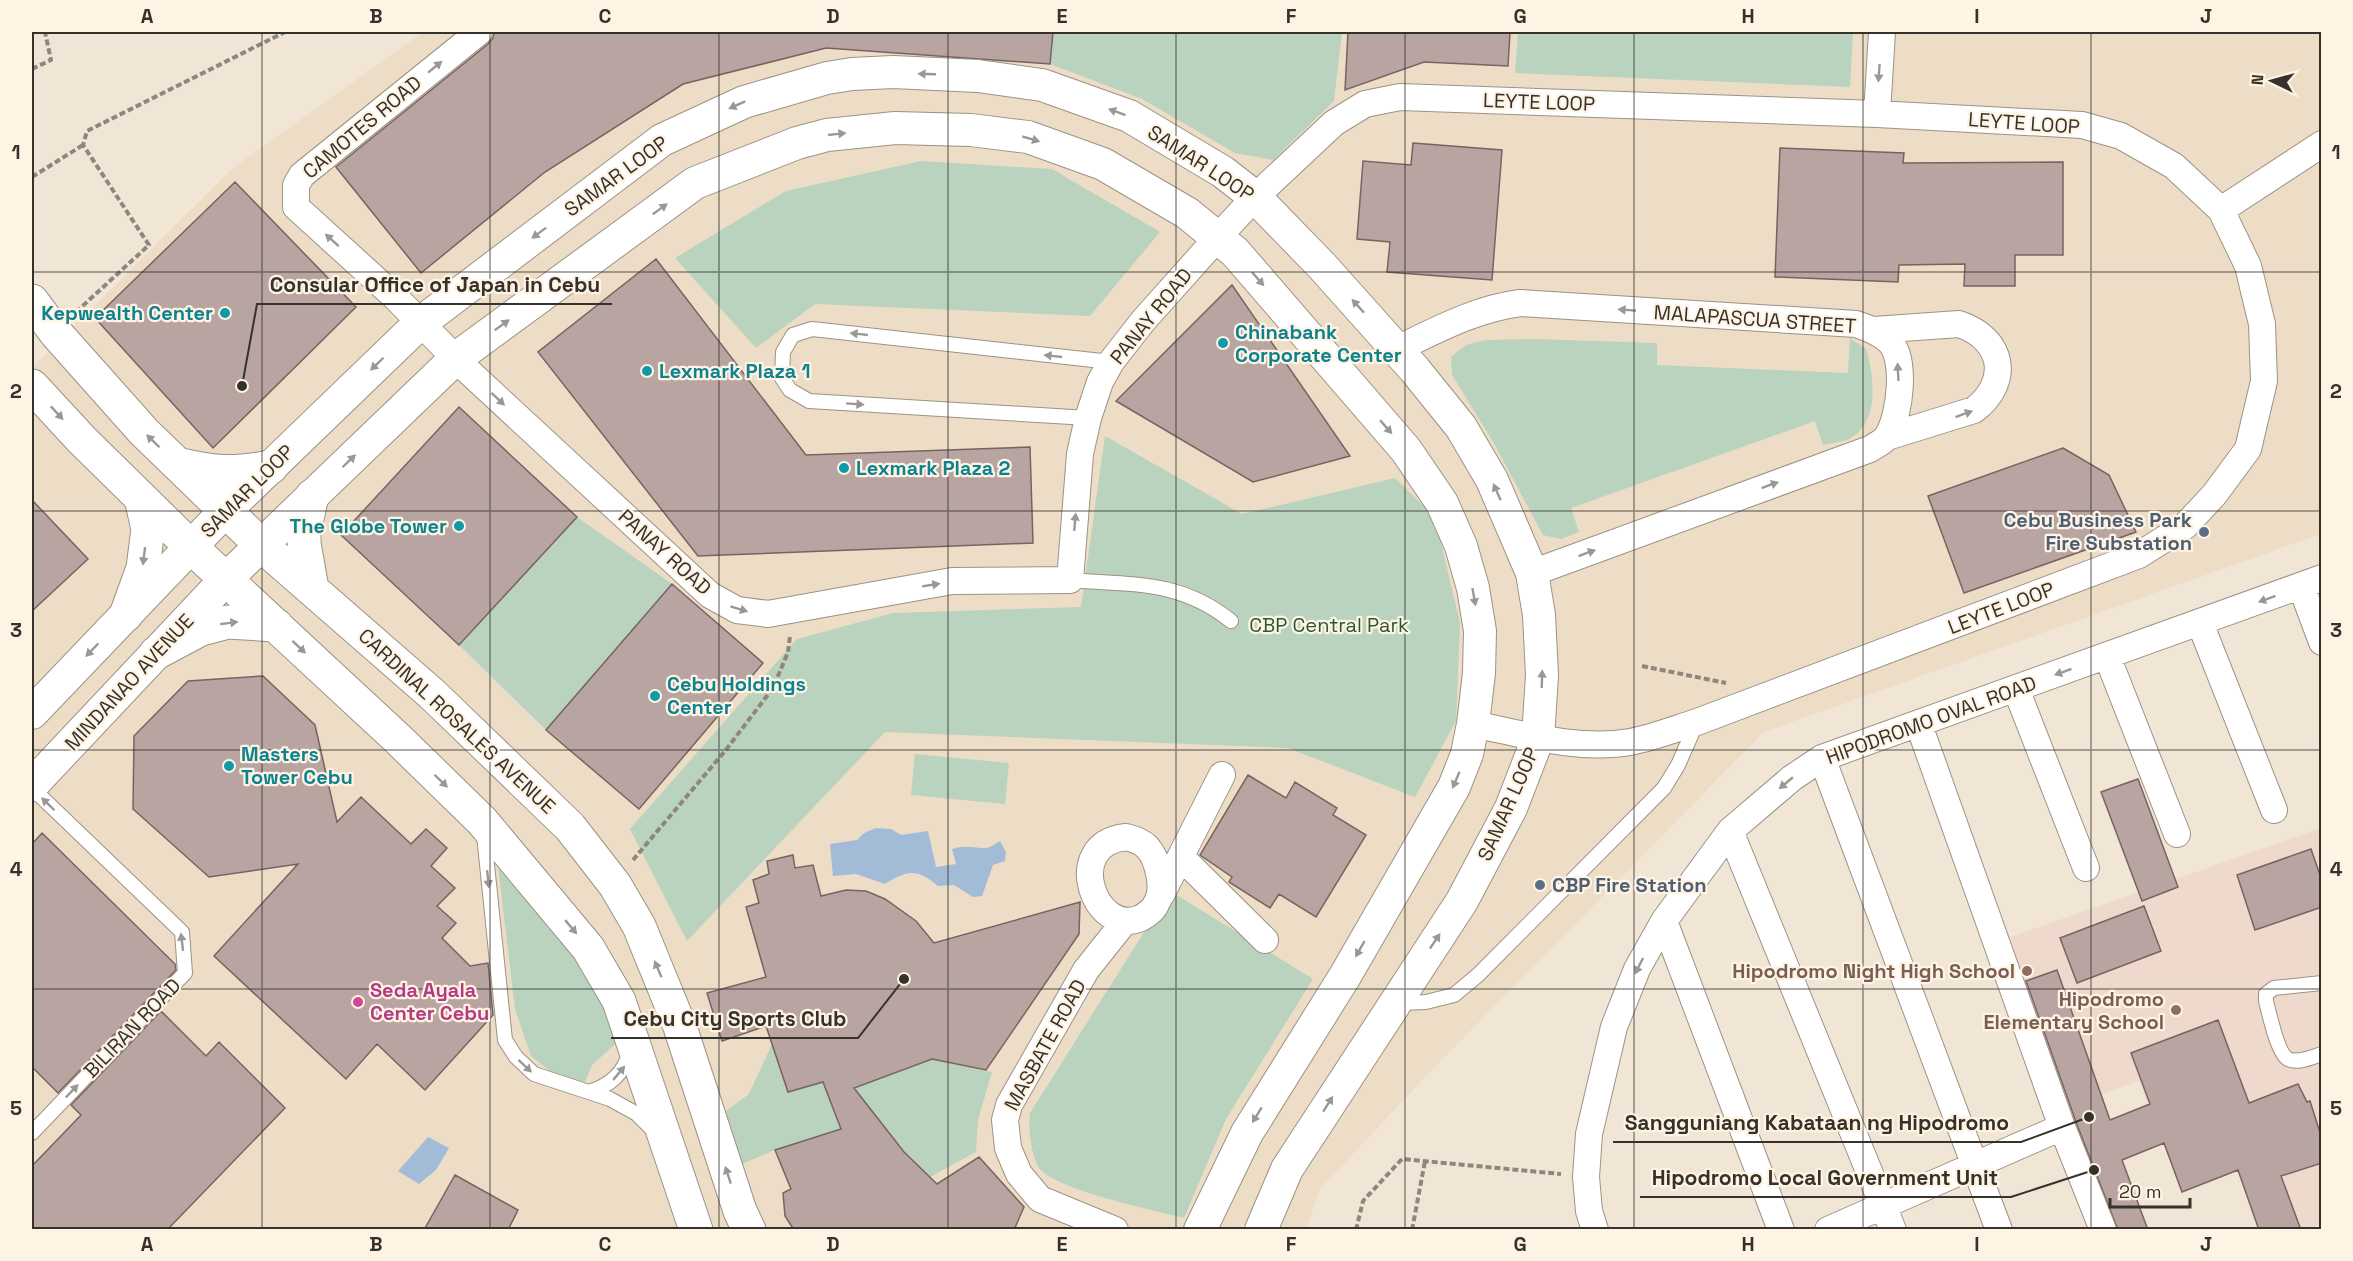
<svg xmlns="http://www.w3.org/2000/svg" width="2353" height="1261" viewBox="0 0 2353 1261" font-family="'Space Grotesk',sans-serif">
	<rect width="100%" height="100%" fill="#f1e6d6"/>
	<path fill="#edddc6" d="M 423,32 L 2321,32 L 2321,534 L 1764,732 L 1428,1074 L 1320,1189 L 1306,1229 L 32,1230 L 32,368 L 233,168 Z"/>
	<path fill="#efd9cc" d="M 2321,828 L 2321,1224 L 2308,1229 L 2260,1229 L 2237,1171 L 2182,1192 L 2139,1081 L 2066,1107 L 2005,939 Z"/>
	<path fill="#b9d3be" d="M 1053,32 L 1342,32 L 1334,101 L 1273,160 L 1235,153 L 1142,99 L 1050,64 Z
		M 1518,32 L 1853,32 L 1850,87 L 1515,73 Z
		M 921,161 L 1052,169 L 1160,232 L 1090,316 L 815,304 L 756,348 L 675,258 L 786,191 Z
		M 1850,338 L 1866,349 C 1874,376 1880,420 1851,438 C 1844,442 1832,443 1823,445 L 1815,421 L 1571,508 L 1579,532 L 1561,539 L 1543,535 L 1495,445 L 1452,375 L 1451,357 L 1466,345 L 1485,340 L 1533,339 L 1657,343 L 1657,365 L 1848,373 Z
		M 1105,436 L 1242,514 L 1395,478 L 1435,517 L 1460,623 L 1456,721 L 1415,797 L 1288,748 L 885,732 L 687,941 L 630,829 L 797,639 L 893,613 L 1081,607 Z
		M 577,517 L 672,584 L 546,730 L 459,645 Z
		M 915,754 L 1009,763 L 1005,804 L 911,795 Z
		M 500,863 L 585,971 L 619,1036 L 615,1044 L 592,1065 L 585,1082 L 555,1075 L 531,1056 L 515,1009 L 498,866 Z
		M 1170,891 L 1313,979 L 1226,1119 L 1184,1218 C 1154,1210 1055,1190 1039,1168 C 1031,1156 1028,1127 1030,1113 Z
		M 772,1044 L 788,1092 L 823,1082 L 829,1098 L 931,1059 L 992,1072 L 978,1120 L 976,1152 L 930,1177 L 904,1152 L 877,1118 L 775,1150 L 742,1164 L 726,1111 L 749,1094 Z"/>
	<path fill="#a2bcd8" d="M 876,828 L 891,829 L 901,835 L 928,831 L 936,867 L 956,864 L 952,849 C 956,848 962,846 967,847 C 984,847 984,852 1000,841 L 1006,852 L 1005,861 L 993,865 L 982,896 L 973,897 L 954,885 L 938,886 C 917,868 907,870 885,884 L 856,874 L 833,876 L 830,844 L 857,840 L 864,833 Z
		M 428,1137 L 449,1148 L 436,1170 L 419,1184 L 398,1171 Z"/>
	<path fill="#b8a4a1" stroke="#776461" stroke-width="1.5" d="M 494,32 L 1053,32 L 1050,64 L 826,48 L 683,84 L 545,172 L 421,273 L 336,167 L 488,44 L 493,38 Z
		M 1348,32 L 1510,32 L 1508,66 L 1424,62 L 1345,90 Z
		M 1413,143 L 1502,150 L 1492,280 L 1387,272 L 1390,242 L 1357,239 L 1363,161 L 1411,165 Z
		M 1780,148 L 1904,153 L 1903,163 L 2063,162 L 2063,255 L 2015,255 L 2015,286 L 1964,286 L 1965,264 L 1899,265 L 1898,282 L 1775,277 Z
		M 235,182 L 356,307 L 213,448 L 95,318 Z
		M 656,259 L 806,455 L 1030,447 L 1033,543 L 698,556 L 538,352 Z
		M 1232,285 L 1350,456 L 1253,482 L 1116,401 Z
		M 459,407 L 577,517 L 459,645 L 341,535 Z
		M 2063,448 L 2109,475 L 2136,532 L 1964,593 L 1928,496 Z
		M 32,500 L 88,559 L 32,611 Z
		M 672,584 L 763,663 L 639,809 L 546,730 Z
		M 263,676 L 315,725 L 337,822 L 361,797 L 411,844 L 426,829 L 447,848 L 431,866 L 455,888 L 437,906 L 456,923 L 442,938 L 470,966 L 488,963 L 493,1015 L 425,1090 L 377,1044 L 346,1079 L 214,956 L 298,864 L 209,877 L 133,809 L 134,736 L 188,681 Z
		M 1248,775 L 1286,798 L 1295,782 L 1337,808 L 1333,815 L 1366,835 L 1316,917 L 1279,894 L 1270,908 L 1229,882 L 1232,877 L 1200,855 Z
		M 2138,779 L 2178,887 L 2142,901 L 2101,792 Z
		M 42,833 L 175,964 L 176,970 L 58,1093 L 32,1067 L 32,844 Z
		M 2311,849 L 2322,881 L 2322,907 L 2255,930 L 2237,875 Z
		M 793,855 L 795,868 L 813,865 L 821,896 L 846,890 L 866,891 L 885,899 L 916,921 L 934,943 L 1080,902 L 1079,934 L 986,1070 L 932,1059 L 854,1088 L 904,1152 L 937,1184 L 979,1157 L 1024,1207 L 1014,1230 L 794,1230 L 785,1216 L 783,1193 L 791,1189 L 775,1150 L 841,1129 L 823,1082 L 788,1092 L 766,1026 L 722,1041 L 707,993 L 766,977 L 746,907 L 759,903 L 753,880 L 769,874 L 767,861 Z
		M 2144,906 L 2161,951 L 2077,983 L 2060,938 Z
		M 2057,970 L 2110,1120 L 2150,1104 L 2131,1053 L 2218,1020 L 2249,1103 L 2298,1084 L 2307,1102 L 2310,1101 L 2322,1139 L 2322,1163 L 2281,1176 L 2301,1230 L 2259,1230 L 2238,1170 L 2182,1192 L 2164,1143 L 2122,1160 L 2148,1230 L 2118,1230 L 2076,1122 L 2026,981 Z
		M 161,1011 L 206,1056 L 219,1042 L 285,1108 L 167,1230 L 32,1230 L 32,1166 L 81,1115 L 71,1105 Z
		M 455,1175 L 518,1210 L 508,1230 L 424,1230 Z"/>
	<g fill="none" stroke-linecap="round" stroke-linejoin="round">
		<defs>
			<path id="service" d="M 1088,418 L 809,401 L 790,390 L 782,378 L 783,352 L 793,335 L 812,329 L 1111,362
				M 1070,580 C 1132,585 1180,580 1231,621
				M 32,788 L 182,932 L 185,973 L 32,1133
				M 484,835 L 505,1040 L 516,1057 L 534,1074 L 610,1099 L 637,1114 L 654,1131
				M 2322,983 L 2274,988 L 2266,994 L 2266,1001 C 2269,1013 2278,1054 2288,1059 C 2298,1064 2312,1057 2322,1054
				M 1397,1003 L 1426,1002 L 1454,995 L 1478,975 L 1664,788 L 1678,765 L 1697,722
				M 589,1092 C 611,1085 623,1074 630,1052"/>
			<path id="minor" d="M 479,32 L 302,175 L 296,185 L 296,207 L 396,298 L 467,370 L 710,595 L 737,610 L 768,614 L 952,581 L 1070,580 L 1080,454 L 1088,418 L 1100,382 L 1111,362 L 1143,321 L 1218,237 L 1255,197 L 1334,123 L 1365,104 L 1400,97 L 1877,114 L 2082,125 L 2121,136 L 2174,166 L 2221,210 L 2248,266 L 2262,324 L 2264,381 L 2248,449 L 2214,495 L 2185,526 L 2139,555 L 1697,722 C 1675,729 1652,738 1630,742 C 1578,751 1523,734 1473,724
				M 1877,114 L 1882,32
				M 2221,210 L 2322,144
				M 1874,330 L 1959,324 C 2004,339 2011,382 1974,410 L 1887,437
				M 1397,349 C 1437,330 1475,309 1520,303 L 1856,324 C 1868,328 1879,332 1889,341 C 1907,358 1900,415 1888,435 C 1885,441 1876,445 1870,449 L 1532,573
				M 2301,586 L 2322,642
				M 2200,623 L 2274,810
				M 2107,656 L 2177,834
				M 2016,689 L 2086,868
				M 1919,725 L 2062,1127 L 2103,1230
				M 1822,758 L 1999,1230
				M 1730,831 L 1893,1230
				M 1126,837 C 1133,839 1141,841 1147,847 C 1158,859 1165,888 1157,902 C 1154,910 1148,914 1141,918 C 1095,938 1061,844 1126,837 Z
				M 1182,858 L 1265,940
				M 1161,895 L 1222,775
				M 1664,921 L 1781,1230
				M 1115,1230 L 1040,1199 L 1019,1174 L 1008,1148 L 1005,1120 L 1009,1105 L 1086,970 L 1125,921
				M 1595,1230 L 1589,1211 L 1586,1177 L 1589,1134 L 1614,1027 L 1637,969 L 1664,921 L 1730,831 L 1792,778 L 1822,758 L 2322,578
				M 1828,1230 L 2062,1127"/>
			<path id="tertiary" d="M 32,713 L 226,510 L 419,324 L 662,140 L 744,102 L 827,78 L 852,74 L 893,72 L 978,76 L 1042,85 L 1129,116 L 1223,172 L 1255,197 L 1323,267 L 1415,370 L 1461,427 L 1492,480 L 1532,573 L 1539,615 L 1542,675 L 1538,738 L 1511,808 L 1462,901 L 1287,1169 L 1261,1230
				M 32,785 L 226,579 L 455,359 L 695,183 L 797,143 L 827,135 L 895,128 L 971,130 L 1028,137 L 1103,164 L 1187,213 L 1235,252 L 1406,450 L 1442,503 L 1461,546 L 1473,588 L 1480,631 L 1479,673 L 1473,724 L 1467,754 L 1454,787 L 1345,976 L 1247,1133 L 1200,1230"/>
			<path id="secondary" d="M 32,301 L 55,332 L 144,432 L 261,545 L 432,694 L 570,827 L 615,885 L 639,926 L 679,1024 L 740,1211 L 749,1230
				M 32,386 L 82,440 L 191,547 L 398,739 L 482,821 L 588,948 L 619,1001 L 696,1230
				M 177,464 C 216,473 232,474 271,467
				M 312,496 L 304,532 L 304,543 L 312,589
				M 126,615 L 143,568 L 148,529 L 141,498
				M 156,653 L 201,629 L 228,622 L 276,625"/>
		</defs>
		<use href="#service" stroke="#9d9284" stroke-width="16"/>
		<use href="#minor" stroke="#9d9284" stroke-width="28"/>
		<use href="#tertiary" stroke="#9d9284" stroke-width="34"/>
		<use href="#secondary" stroke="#9d9284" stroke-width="35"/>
		<path stroke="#8e877c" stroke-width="4" stroke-dasharray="6 3" stroke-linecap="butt" d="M 32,69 L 51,60 L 45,32
			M 32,177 L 83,145
			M 76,312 L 149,245 L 83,145 L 87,131 L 285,32
			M 1642,666 L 1726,683
			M 633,860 L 725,751 L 773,688 L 788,652 L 790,636
			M 1356,1230 L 1363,1201 L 1402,1159 L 1561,1174
			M 1412,1230 L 1425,1161"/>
		<use href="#service" stroke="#fff" stroke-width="14"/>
		<use href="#minor" stroke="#fff" stroke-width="26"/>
		<use href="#tertiary" stroke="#fff" stroke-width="32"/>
		<use href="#secondary" stroke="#fff" stroke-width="33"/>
	</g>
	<defs><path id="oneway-solid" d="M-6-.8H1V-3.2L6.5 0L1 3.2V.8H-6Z" transform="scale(1.5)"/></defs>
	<g fill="#9a9895">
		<use href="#oneway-solid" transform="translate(435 67) rotate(-39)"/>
		<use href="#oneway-solid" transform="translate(1879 73) rotate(94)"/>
		<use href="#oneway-solid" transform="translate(927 74) rotate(-178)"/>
		<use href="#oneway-solid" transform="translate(737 105) rotate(156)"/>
		<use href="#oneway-solid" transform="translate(1117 112) rotate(-160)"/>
		<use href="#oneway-solid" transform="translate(837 134) rotate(-6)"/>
		<use href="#oneway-solid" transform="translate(1031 139) rotate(16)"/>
		<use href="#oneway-solid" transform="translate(660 209) rotate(-36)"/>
		<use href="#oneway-solid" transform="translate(539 233) rotate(143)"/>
		<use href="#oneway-solid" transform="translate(332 240) rotate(-138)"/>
		<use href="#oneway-solid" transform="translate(1258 279) rotate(49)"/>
		<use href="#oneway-solid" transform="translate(1358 306) rotate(-132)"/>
		<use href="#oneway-solid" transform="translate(1627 310) rotate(-176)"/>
		<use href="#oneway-solid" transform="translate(502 325) rotate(-36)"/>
		<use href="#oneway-solid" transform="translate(859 334) rotate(-174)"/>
		<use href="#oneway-solid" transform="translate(1053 356) rotate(-174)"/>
		<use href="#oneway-solid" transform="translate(377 364) rotate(136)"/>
		<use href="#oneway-solid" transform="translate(1898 372) rotate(-93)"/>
		<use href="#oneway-solid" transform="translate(498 399) rotate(43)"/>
		<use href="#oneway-solid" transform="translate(855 404) rotate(4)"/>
		<use href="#oneway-solid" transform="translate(57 413) rotate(47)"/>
		<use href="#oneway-solid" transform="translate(1964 414) rotate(-20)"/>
		<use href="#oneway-solid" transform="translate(1386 427) rotate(49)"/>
		<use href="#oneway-solid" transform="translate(153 441) rotate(-136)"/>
		<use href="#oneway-solid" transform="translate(349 461) rotate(-44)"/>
		<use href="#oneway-solid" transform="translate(1770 485) rotate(-20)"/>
		<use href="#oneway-solid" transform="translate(1497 492) rotate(-114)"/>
		<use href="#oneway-solid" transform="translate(1075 522) rotate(-85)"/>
		<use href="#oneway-solid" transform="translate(1587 553) rotate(-20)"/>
		<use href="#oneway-solid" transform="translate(144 556) rotate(97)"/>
		<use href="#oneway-solid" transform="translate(931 585) rotate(-9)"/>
		<use href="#oneway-solid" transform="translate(1474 597) rotate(80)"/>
		<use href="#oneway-solid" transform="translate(2267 599) rotate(160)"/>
		<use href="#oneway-solid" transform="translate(739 609) rotate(17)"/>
		<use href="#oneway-solid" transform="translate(229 623) rotate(-7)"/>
		<use href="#oneway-solid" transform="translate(299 647) rotate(43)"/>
		<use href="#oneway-solid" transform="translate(92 650) rotate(134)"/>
		<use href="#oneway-solid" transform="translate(2063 672) rotate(160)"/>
		<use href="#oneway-solid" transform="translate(1542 679) rotate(-88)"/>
		<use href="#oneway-solid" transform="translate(1456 780) rotate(113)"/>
		<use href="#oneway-solid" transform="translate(441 781) rotate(44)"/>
		<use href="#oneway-solid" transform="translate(1786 783) rotate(140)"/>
		<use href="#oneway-solid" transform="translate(48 804) rotate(-136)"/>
		<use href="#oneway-solid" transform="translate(488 879) rotate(84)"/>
		<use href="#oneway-solid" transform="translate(571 927) rotate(50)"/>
		<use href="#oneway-solid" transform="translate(1435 941) rotate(-56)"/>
		<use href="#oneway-solid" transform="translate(182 942) rotate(-97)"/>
		<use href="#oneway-solid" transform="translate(1360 949) rotate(120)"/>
		<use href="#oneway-solid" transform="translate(1639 966) rotate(117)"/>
		<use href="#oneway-solid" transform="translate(658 969) rotate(-113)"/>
		<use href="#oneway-solid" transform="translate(525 1066) rotate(43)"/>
		<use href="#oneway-solid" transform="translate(619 1073) rotate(-50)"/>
		<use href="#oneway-solid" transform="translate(72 1091) rotate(-46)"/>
		<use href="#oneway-solid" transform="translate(1328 1104) rotate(-58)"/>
		<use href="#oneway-solid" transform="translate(1257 1115) rotate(121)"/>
		<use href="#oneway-solid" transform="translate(728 1175) rotate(-108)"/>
	</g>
	<path fill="none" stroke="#35312b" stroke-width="1.5" stroke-opacity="0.55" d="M 262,32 L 262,1230M 490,32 L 490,1230M 719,32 L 719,1230M 948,32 L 948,1230M 1176,32 L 1176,1230M 1405,32 L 1405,1230M 1634,32 L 1634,1230M 1863,32 L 1863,1230M 2091,32 L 2091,1230M 32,272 L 2322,272M 32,511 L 2322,511M 32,750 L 2322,750M 32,989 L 2322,989"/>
	<g fill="#0f9aa8" stroke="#fff3e3" stroke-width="2">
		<circle cx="225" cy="313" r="6"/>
		<circle cx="1223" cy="343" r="6"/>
		<circle cx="647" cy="371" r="6"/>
		<circle cx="844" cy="468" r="6"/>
		<circle cx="459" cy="526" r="6"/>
		<circle cx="655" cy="696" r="6"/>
		<circle cx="229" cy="766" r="6"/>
	</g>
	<g fill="#5c6f8a" stroke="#fff3e3" stroke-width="2">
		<circle cx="2204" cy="532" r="6"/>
		<circle cx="1540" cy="885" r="6"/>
	</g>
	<g fill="#8d6e63" stroke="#fff3e3" stroke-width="2">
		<circle cx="2027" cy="971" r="6"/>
		<circle cx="2176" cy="1010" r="6"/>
	</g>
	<circle fill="#d1479c" stroke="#fff3e3" stroke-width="2" cx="358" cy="1002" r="6"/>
	<g text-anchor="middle" stroke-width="4.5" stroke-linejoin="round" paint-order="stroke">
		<g font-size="20" fill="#35312b" stroke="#fff3e3">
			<text transform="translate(1539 102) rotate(2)" y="7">LEYTE LOOP</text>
			<text transform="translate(2024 123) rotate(4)" y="7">LEYTE LOOP</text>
			<text transform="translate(362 127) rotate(-40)" y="7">CAMOTES ROAD</text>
			<text transform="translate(1201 163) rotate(33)" y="7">SAMAR LOOP</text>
			<text transform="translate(616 176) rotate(-36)" y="7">SAMAR LOOP</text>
			<text transform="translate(1151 316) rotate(-51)" y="7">PANAY ROAD</text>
			<text transform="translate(1755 319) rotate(4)" y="7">MALAPASCUA STREET</text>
			<text transform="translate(247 491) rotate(-45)" y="7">SAMAR LOOP</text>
			<text transform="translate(665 552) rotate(42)" y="7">PANAY ROAD</text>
			<text transform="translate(2001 608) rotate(-21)" y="7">LEYTE LOOP</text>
			<text transform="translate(129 682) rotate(-47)" y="7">MINDANAO AVENUE</text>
			<text transform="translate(1931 720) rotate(-20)" y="7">HIPODROMO OVAL ROAD</text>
			<text transform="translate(457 721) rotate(43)" y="7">CARDINAL ROSALES AVENUE</text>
			<text transform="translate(1508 804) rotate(-66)" y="7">SAMAR LOOP</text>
			<text transform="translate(132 1028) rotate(-46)" y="7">BILIRAN ROAD</text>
			<text transform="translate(1045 1045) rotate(-61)" y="7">MASBATE ROAD</text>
		</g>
		<g font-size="20" font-weight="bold" fill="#0d838f" stroke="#fff3e3" text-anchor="start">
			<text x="213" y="320" text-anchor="end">Kepwealth Center</text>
			<text x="1235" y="339">Chinabank<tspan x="1235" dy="23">Corporate Center</tspan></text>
			<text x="659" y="378">Lexmark Plaza 1</text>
			<text x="856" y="475">Lexmark Plaza 2</text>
			<text x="447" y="533" text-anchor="end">The Globe Tower</text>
			<text x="667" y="691">Cebu Holdings<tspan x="667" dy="23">Center</tspan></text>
			<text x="241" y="761">Masters<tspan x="241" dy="23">Tower Cebu</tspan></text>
		</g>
		<g font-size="20" font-weight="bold" fill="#4e5e75" stroke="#fff3e3" text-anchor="end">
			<text x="2192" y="527">Cebu Business Park<tspan x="2192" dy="23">Fire Substation</tspan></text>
			<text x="1552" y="892" text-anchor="start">CBP Fire Station</text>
		</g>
		<g font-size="20" fill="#275836" stroke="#fff3e3">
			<text x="1329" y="632">CBP Central Park</text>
		</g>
		<g font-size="20" font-weight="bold" fill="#785e54" stroke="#fff3e3" text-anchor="end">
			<text x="2015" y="978">Hipodromo Night High School</text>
			<text x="2164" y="1006">Hipodromo<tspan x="2164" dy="23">Elementary School</tspan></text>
		</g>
		<g font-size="20" font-weight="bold" fill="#b23c85" stroke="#fff3e3" text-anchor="start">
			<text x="370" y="997">Seda Ayala<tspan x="370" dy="23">Center Cebu</tspan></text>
		</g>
	</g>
	<path fill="none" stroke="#35312b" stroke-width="2" d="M242 386L257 304H612M904 979L858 1038H611M2089 1117L2021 1142H1613M2094 1170L2011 1197H1640"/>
	<g fill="#35312b" stroke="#fff3e3" stroke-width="2">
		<circle cx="242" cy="386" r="6"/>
		<circle cx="904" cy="979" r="6"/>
		<circle cx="2089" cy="1117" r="6"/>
		<circle cx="2094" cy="1170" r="6"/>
	</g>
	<g font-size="21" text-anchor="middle" font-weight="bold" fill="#35312b" stroke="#fff3e3" stroke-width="4.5" stroke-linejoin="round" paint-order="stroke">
		<text x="435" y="292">Consular Office of Japan in Cebu</text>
		<text x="735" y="1026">Cebu City Sports Club</text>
		<text x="1817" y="1130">Sangguniang Kabataan ng Hipodromo</text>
		<text x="1825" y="1185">Hipodromo Local Government Unit</text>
	</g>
	<rect width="2353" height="1261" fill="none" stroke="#fff3e3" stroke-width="66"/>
	<g transform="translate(2272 81) rotate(275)" stroke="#fff3e3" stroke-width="4.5" paint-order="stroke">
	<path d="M0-4.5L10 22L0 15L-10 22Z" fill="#35312b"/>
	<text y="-9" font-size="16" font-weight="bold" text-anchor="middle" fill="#35312b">N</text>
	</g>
	<path d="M2110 1198v9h80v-9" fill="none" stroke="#35312b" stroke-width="3"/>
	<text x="2119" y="1198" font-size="18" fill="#35312b" stroke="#fff3e3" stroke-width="4.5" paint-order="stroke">20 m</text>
	<rect x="33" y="33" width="2287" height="1195" fill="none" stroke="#35312b" stroke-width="2"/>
	<g font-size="20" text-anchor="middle" font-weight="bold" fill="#35312b">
		<text x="147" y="23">A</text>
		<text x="376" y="23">B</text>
		<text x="605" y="23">C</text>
		<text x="833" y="23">D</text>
		<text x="1062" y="23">E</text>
		<text x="1291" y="23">F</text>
		<text x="1520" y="23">G</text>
		<text x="1748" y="23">H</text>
		<text x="1977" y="23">I</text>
		<text x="2206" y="23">J</text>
		<text x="16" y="159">1</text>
		<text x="2336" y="159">1</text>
		<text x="16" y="398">2</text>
		<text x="2336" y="398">2</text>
		<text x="16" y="637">3</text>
		<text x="2336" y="637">3</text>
		<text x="16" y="876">4</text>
		<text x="2336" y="876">4</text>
		<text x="16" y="1115">5</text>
		<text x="2336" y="1115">5</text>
		<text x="147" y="1251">A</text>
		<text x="376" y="1251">B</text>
		<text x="605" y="1251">C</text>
		<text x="833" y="1251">D</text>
		<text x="1062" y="1251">E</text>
		<text x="1291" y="1251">F</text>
		<text x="1520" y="1251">G</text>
		<text x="1748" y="1251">H</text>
		<text x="1977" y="1251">I</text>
		<text x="2206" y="1251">J</text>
	</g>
</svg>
